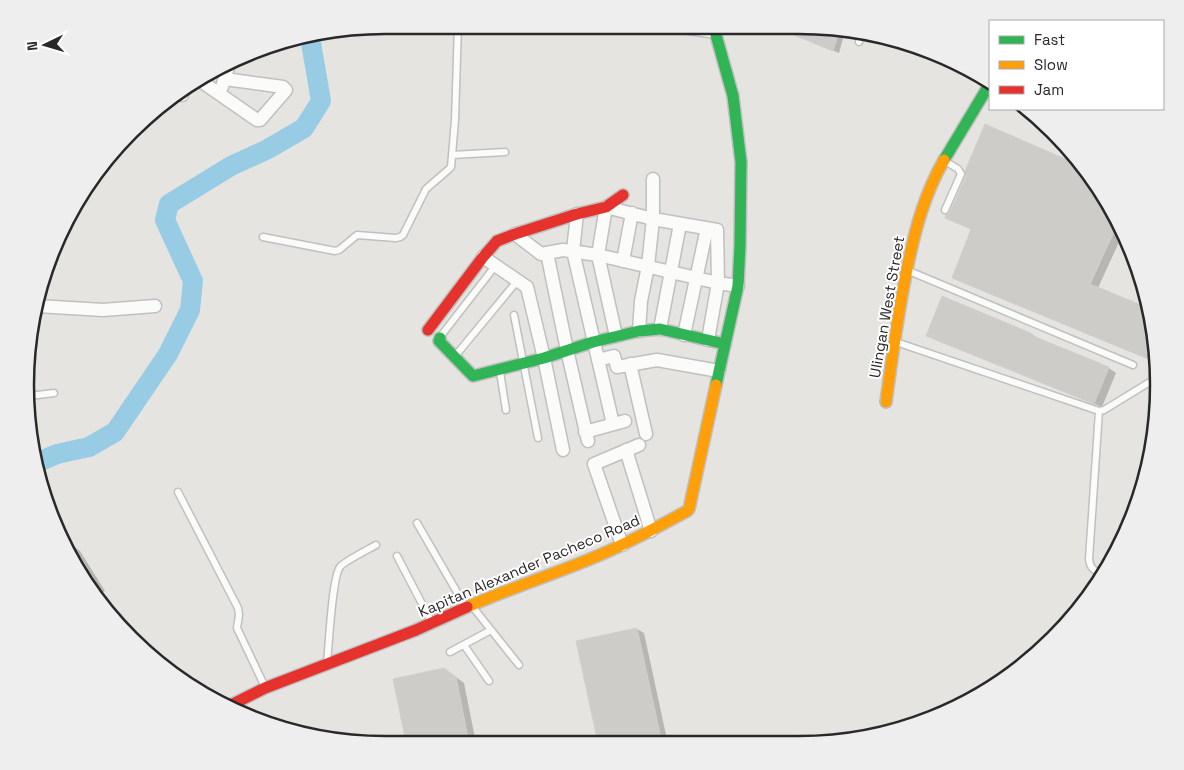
<svg xmlns="http://www.w3.org/2000/svg" width="1184" height="770" viewBox="0 0 1184 770" font-family="'Space Grotesk',sans-serif">
	<rect width="100%" height="100%" fill="#e6e4e0"/>
	<path fill="#0003" d="M 689,27 L 708,27 L 708,30 Z
		M 777,28 L 846,28 L 839,53 Z
		M 1087,170 L 1122,226 L 1124,231 L 1098,288 L 1150,309 L 1158,363 L 961,282 L 953,278 L 973,230 L 954,222 Z
		M 1033,335 L 1040,339 L 1040,340 L 1109,368 L 1116,373 L 1102,407 L 936,340 Z
		M 73,546 L 80,551 L 105,591 L 98,595 L 73,565 Z
		M 637,629 L 644,633 L 668,744 L 599,743 L 577,642 Z
		M 452,674 L 464,683 L 476,743 L 407,742 L 395,680 Z"/>
	<g fill="none" stroke-linecap="round" stroke-linejoin="round">
		<path stroke="#97cce4" stroke-width="20" d="M 36,463 L 57,454 L 89,447 L 115,432 L 168,354 L 190,310 L 193,281 L 165,220 L 169,204 L 231,166 L 268,149 L 304,128 L 321,101 L 310,37"/>
	</g>
	<path fill="#ceccc9" stroke="#d2d0cc" d="M 777,28 L 840,28 L 833,51 Z
		M 985,124 L 1086,168 L 1119,221 L 1090,284 L 1149,308 L 1157,351 L 1153,361 L 952,278 L 971,229 L 945,218 L 946,215 L 950,212 L 966,176 L 965,171 Z
		M 942,296 L 1033,334 L 1033,336 L 1109,367 L 1094,404 L 926,336 Z
		M 66,533 L 99,588 L 94,591 L 73,565 L 61,536 Z
		M 637,628 L 662,743 L 598,743 L 576,641 Z
		M 444,668 L 456,677 L 469,743 L 406,742 L 393,679 Z"/>
	<g fill="none" stroke-linecap="round" stroke-linejoin="round">
		<defs>
			<path id="lane" d="M 662,27 L 716,35
				M 859,42 L 861,32
				M 452,155 L 505,152
				M 945,161 L 958,169 L 961,174 L 945,210
				M 263,237 L 335,251 L 339,250 L 357,235 L 396,238 L 400,237 L 403,235 L 426,189 L 448,170 L 451,167 L 455,120 L 458,25
				M 909,271 L 1133,365
				M 514,315 L 538,438
				M 440,337 L 496,265
				M 896,342 L 1099,411 L 1104,410 L 1158,377
				M 456,355 L 518,280
				M 500,372 L 506,410
				M 29,396 L 54,393
				M 1099,411 L 1089,559 C 1090,569 1095,572 1105,574
				M 178,492 L 238,608 L 239,615 L 237,628 L 265,687
				M 417,523 L 465,606
				M 397,556 L 431,621
				M 472,606 L 519,665
				M 464,645 L 489,681
				M 450,652 L 491,630
				M 327,662 C 329,645 332,577 340,567 C 343,562 369,549 376,545"/>
			<path id="street" d="M 198,79 L 257,120 L 260,120 L 286,90 L 283,87 L 225,79
				M 222,87 L 229,64
				M 182,95 L 185,86
				M 577,214 L 573,251 L 613,424
				M 515,234 L 541,254 L 563,250 L 598,255 L 718,283 L 738,286
				M 547,253 L 567,350 L 588,441
				M 483,257 L 527,287 L 544,358 L 563,450
				M 623,261 L 632,213
				M 37,306 L 103,310 L 155,306
				M 660,329 L 680,224
				M 639,331 L 641,301 L 648,266 L 653,219 L 653,179
				M 684,335 L 707,228
				M 616,336 L 598,255 L 606,207 L 653,219 L 717,230 L 718,283 L 708,340
				M 598,360 L 614,356 L 617,367 L 657,360 L 719,371
				M 630,364 L 646,434
				M 585,432 L 625,421
				M 626,450 L 651,531
				M 622,545 L 594,464 L 639,445"/>
			<path id="fast" d="M 716,27 L 716,35 L 733,96 L 741,162 L 740,246 L 738,286 L 716,385
				M 944,160 L 989,85
				M 440,338 L 439,341 L 473,376 L 544,358 L 593,342 L 639,331 L 660,329 L 725,344"/>
			<path id="slow" d="M 886,402 C 892,357 898,313 907,269 C 915,230 924,195 944,160
				M 467,607 C 508,589 549,576 590,559 C 623,546 656,528 687,511 L 689,509 L 716,385"/>
			<path id="jam" d="M 428,330 L 483,257 L 497,241 L 515,234 L 577,214 L 606,207 L 623,195
				M 229,706 L 265,688 L 416,630 L 467,607"/>
		</defs>
		<use href="#lane" stroke="#c0c0c1" stroke-width="9"/>
		<use href="#street" stroke="#c0c0c1" stroke-width="15"/>
		<use href="#fast" stroke="#c0c0c1" stroke-width="14"/>
		<use href="#slow" stroke="#c0c0c1" stroke-width="14"/>
		<use href="#jam" stroke="#c0c0c1" stroke-width="14"/>
		<use href="#lane" stroke="#fbfbfa" stroke-width="6"/>
		<use href="#street" stroke="#fbfbfa" stroke-width="12"/>
		<use href="#fast" stroke="#30b455" stroke-width="11"/>
		<use href="#slow" stroke="#ff9f0a" stroke-width="11"/>
		<use href="#jam" stroke="#e5322d" stroke-width="11"/>
	</g>
	<g text-anchor="middle" stroke-width="4" stroke-linejoin="round" paint-order="stroke">
		<g font-size="15" fill="#292929" stroke="#fff">
			<text transform="translate(887 307) rotate(-80)" y="5">Ulingan West Street</text>
			<text transform="translate(529 566) rotate(-23)" y="5">Kapitan Alexander Pacheco Road</text>
		</g>
	</g>
	<path d="M0 0H1184V770H0ZM385 34H799A351 351 0 0 1 1150 385V385A351 351 0 0 1 799 736H385A351 351 0 0 1 34 385V385A351 351 0 0 1 385 34Z" fill="#eee" fill-rule="evenodd"/>
	<path fill="none" stroke="#292929" stroke-width="2.5" d="M385 34H799A351 351 0 0 1 1150 385V385A351 351 0 0 1 799 736H385A351 351 0 0 1 34 385V385A351 351 0 0 1 385 34Z"/>
	<rect x="989" y="20" width="175" height="90" fill="#ffffff" stroke="#a9a9a9"/>
	<rect x="999" y="36" width="25" height="8" fill="#30b455" stroke="#a9a9a9"/>
	<text x="1034" y="45" font-size="15" fill="#292929">Fast</text>
	<rect x="999" y="61" width="25" height="8" fill="#ff9f0a" stroke="#a9a9a9"/>
	<text x="1034" y="70" font-size="15" fill="#292929">Slow</text>
	<rect x="999" y="86" width="25" height="8" fill="#e5322d" stroke="#a9a9a9"/>
	<text x="1034" y="95" font-size="15" fill="#292929">Jam</text>
	<g transform="translate(45 45) rotate(265)" stroke="#ffffff" stroke-width="4" paint-order="stroke">
	<path d="M0-4L9 19L0 12L-9 19Z" fill="#292929"/>
	<text y="-8" font-size="14" font-weight="bold" text-anchor="middle" fill="#292929">N</text>
	</g>
</svg>
